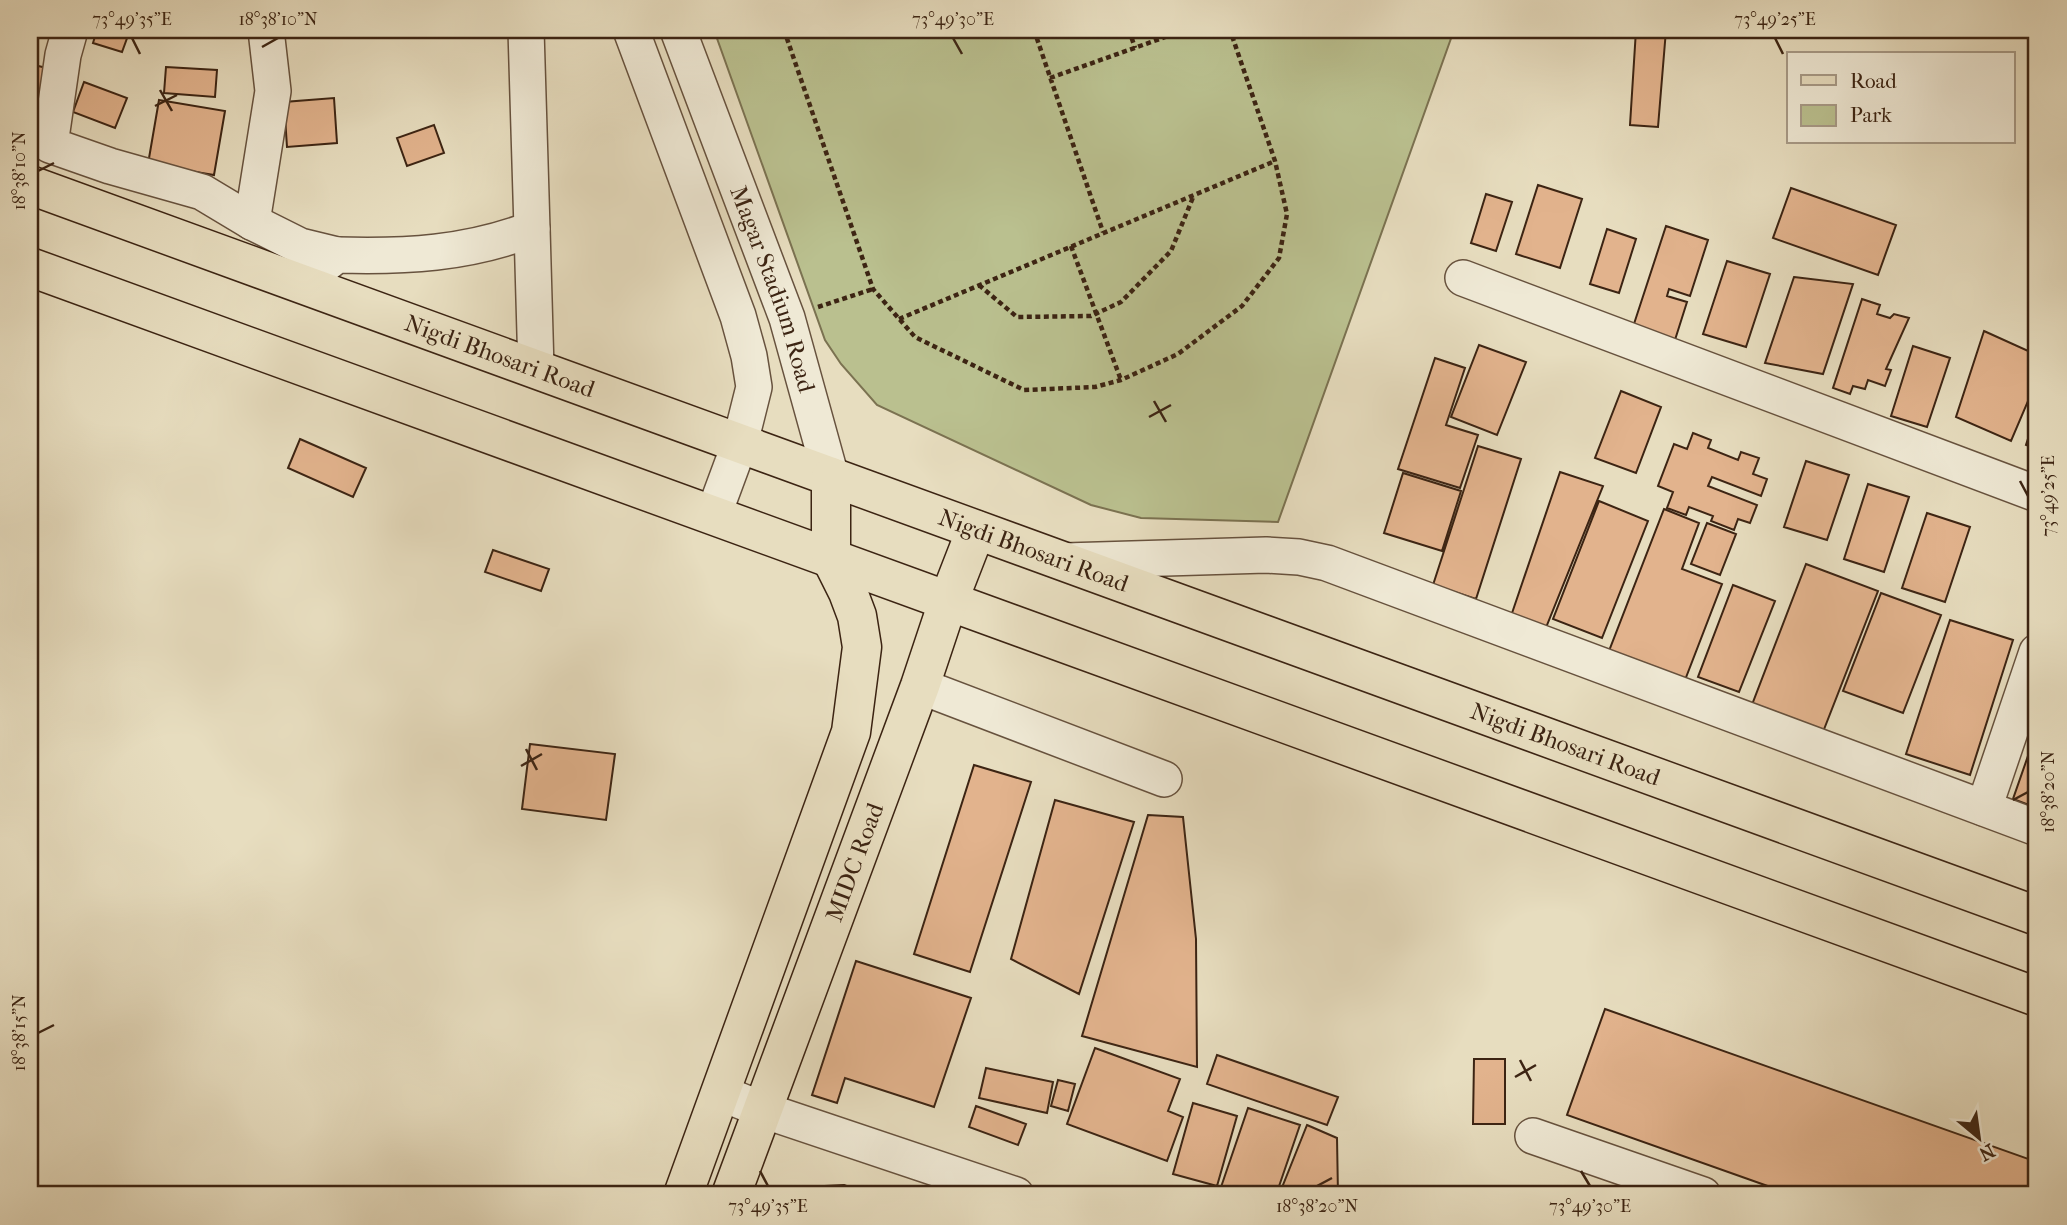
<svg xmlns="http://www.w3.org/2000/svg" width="2067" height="1225" viewBox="0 0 2067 1225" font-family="'IM FELL French Canon',serif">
	<rect width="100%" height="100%" fill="#e7ddbf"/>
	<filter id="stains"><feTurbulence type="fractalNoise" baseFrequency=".00286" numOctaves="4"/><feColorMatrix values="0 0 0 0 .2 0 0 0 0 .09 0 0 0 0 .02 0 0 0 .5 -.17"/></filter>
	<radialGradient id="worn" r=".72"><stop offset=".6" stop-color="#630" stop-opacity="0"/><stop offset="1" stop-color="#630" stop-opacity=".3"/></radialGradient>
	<path fill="#bac08f" stroke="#7b7251" stroke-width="2" d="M 714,30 L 1454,30 L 1278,522 L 1141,518 L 1091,505 L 877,405 L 841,364 L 825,340 Z"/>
	<path fill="#e2b38d" stroke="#3c2413" stroke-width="2" d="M 97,30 L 130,30 L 122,52 L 93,43 Z
		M 1636,30 L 1666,30 L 1658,127 L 1630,125 Z
		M 30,64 L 55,70 L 42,121 L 30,118 Z
		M 166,67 L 217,70 L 215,97 L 164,93 Z
		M 84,82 L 127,98 L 115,128 L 73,112 Z
		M 334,98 L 337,143 L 287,147 L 284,102 Z
		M 159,100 L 225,111 L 214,175 L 148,164 Z
		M 434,125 L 444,153 L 407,166 L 397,138 Z
		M 1538,185 L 1582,199 L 1560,268 L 1516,254 Z
		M 1791,188 L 1896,225 L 1878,275 L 1773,238 Z
		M 1486,194 L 1512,202 L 1496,251 L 1471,243 Z
		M 1666,226 L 1708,240 L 1690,296 L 1669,289 L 1667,296 L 1687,302 L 1674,343 L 1632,330 Z
		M 1607,229 L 1636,239 L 1619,293 L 1590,284 Z
		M 1727,261 L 1770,274 L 1746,347 L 1703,334 Z
		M 1794,277 L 1853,284 L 1823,374 L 1765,363 Z
		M 1862,299 L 1880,305 L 1877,314 L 1890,318 L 1894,314 L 1909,318 L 1886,369 L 1891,370 L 1885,386 L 1868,380 L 1865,389 L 1853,386 L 1850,394 L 1833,388 Z
		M 1984,331 L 2037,355 L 2037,380 L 2011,441 L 1956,417 Z
		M 1479,345 L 1526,362 L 1497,435 L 1451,417 Z
		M 1913,346 L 1950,358 L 1927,427 L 1891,416 Z
		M 1435,358 L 1465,368 L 1446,425 L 1478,435 L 1460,488 L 1398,469 Z
		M 1621,391 L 1661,407 L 1636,473 L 1595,458 Z
		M 2037,411 L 2037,449 L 2026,445 Z
		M 1693,433 L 1711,440 L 1708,448 L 1738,460 L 1741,452 L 1759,458 L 1753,474 L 1767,479 L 1761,496 L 1712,477 L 1708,486 L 1757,505 L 1750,523 L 1738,519 L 1734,530 L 1711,521 L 1713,516 L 1689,507 L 1686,515 L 1667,508 L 1673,492 L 1658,486 L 1674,444 L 1687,449 Z
		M 300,439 L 366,468 L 353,497 L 288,468 Z
		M 1478,446 L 1521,459 L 1476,599 L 1433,585 Z
		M 1806,461 L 1849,475 L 1827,540 L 1784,527 Z
		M 1560,472 L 1603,486 L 1545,630 L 1510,619 Z
		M 1403,473 L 1461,491 L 1442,551 L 1384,533 Z
		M 1868,484 L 1909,497 L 1884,572 L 1844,559 Z
		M 1599,501 L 1648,521 L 1602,638 L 1553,619 Z
		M 1664,509 L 1699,523 L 1682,569 L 1722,584 L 1685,680 L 1609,651 Z
		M 1927,513 L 1970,527 L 1945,602 L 1902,588 Z
		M 1707,523 L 1736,534 L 1720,575 L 1691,564 Z
		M 493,550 L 549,569 L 541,591 L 485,572 Z
		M 1806,564 L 1878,591 L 1821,737 L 1750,710 Z
		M 1733,585 L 1775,601 L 1739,692 L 1698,677 Z
		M 1881,593 L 1941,615 L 1903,713 L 1843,691 Z
		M 1950,620 L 2013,640 L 1970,775 L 1906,754 Z
		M 2037,730 L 2037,808 L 2013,799 Z
		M 530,744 L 615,754 L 606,820 L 522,809 Z
		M 974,765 L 1031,782 L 970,972 L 914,954 Z
		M 1055,800 L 1134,822 L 1079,994 L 1011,959 Z
		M 1148,815 L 1183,817 L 1196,939 L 1197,1067 L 1082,1036 Z
		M 856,961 L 971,998 L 934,1107 L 845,1078 L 837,1103 L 812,1095 Z
		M 1605,1009 L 2037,1162 L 2037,1195 L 1793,1195 L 1567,1115 Z
		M 1095,1048 L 1180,1079 L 1168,1111 L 1183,1117 L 1167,1161 L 1067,1124 Z
		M 1217,1055 L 1338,1097 L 1327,1125 L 1207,1084 Z
		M 1474,1059 L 1505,1059 L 1505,1124 L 1473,1124 Z
		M 986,1068 L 1053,1082 L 1047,1113 L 979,1098 Z
		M 1058,1080 L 1075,1084 L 1068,1111 L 1051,1106 Z
		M 1193,1103 L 1237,1116 L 1217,1186 L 1173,1174 Z
		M 976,1106 L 1026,1124 L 1018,1145 L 969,1127 Z
		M 1248,1108 L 1300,1125 L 1276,1195 L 1235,1195 L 1220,1190 Z
		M 1307,1125 L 1337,1138 L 1338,1195 L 1279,1195 Z
		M 844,1185 L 870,1195 L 783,1195 L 785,1188 Z"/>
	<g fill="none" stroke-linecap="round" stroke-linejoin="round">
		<defs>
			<g id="minor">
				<path d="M 70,30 L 63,55 L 50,145 L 110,166 L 202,192 L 252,222 L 300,246 L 337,255"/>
				<path d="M 631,30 L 738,316 L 749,356 L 754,387 L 740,443 L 713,516"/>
				<path id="s1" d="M 678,30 L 787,318 L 831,477"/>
				<path d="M 252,222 L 273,91 L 266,30"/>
				<path d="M 532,229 L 536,369"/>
				<path d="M 1463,278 L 2037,494"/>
				<path d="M 301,283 L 337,255 C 405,257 467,254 532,229 L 526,30"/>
				<path d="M 1065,561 L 1266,555 L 1299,557 L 1327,563 L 2037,828"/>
				<path d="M 920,686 L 1164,779"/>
				<path d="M 1984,808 L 2037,652"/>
				<path d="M 721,1093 L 763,1110 L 1016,1195"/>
				<path d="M 1533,1136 L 1703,1195"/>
			</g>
			<g id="major">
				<path id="s2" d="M 30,185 L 2037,916"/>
				<path d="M 30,267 L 2037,997"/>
				<path d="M 683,1195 L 851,732 L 862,647 L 857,616 L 848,592 L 831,558 L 831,477"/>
				<path id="s3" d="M 731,1195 L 920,686 L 948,602 L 976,530"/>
			</g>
		</defs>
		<use href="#minor" stroke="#67523e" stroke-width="38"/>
		<use href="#major" stroke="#3c2413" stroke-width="41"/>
		<path stroke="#3c2413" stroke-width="4.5" stroke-dasharray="5 3.5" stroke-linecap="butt" d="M 784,30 L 873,289 L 915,337 L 1024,390 L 1095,387 L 1121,380 L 1178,354 L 1242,306 L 1279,258 L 1287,214 L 1275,161 L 1230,30
			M 1034,30 L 1103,232
			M 1129,30 L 1135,48
			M 1050,78 L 1185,30
			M 1071,246 L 1121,380
			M 979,285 L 1017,317 L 1091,316 L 1121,302 L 1171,251 L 1194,195
			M 818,307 L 873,289
			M 899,319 L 1275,161"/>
		<use href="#minor" stroke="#efe9d5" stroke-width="35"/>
		<use href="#major" stroke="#e7ddbf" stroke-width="38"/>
	</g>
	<path fill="none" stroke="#3c2413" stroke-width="2.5" d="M 132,38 L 140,54M 953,38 L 962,54M 1775,38 L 1783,54M 262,47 L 278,38M 160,90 L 172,111M 155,106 L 177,95M 38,171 L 54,163M 1154,401 L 1166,422M 1149,417 L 1171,405M 2020,481 L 2028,496M 526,749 L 537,770M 521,766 L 542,754M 2013,800 L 2028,792M 38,1033 L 54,1025M 1520,1060 L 1531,1081M 1515,1077 L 1536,1065M 760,1171 L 768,1186M 1581,1171 L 1590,1186M 1317,1186 L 1332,1178"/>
	<g text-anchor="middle" stroke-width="5" stroke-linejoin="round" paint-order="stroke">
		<g font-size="24" fill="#3c2413" stroke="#efe9d5">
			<text dy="8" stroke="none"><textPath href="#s1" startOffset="276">Magar Stadium Road</textPath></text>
			<text dy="8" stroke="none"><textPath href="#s2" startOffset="500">Nigdi Bhosari Road</textPath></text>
			<text dy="8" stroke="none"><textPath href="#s2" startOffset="1068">Nigdi Bhosari Road</textPath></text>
			<text dy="8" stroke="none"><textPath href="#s2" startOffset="1634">Nigdi Bhosari Road</textPath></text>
			<text dy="8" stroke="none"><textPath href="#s3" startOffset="355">MIDC Road</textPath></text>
		</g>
	</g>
	<rect width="2067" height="1225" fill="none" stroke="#e7ddbf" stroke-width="77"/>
	<rect x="1787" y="52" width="228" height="91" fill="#efe9d5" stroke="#a79a87" stroke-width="2"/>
	<rect x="1801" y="75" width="35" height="10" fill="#e7ddbf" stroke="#a79a87" stroke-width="2"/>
	<text x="1850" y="88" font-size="21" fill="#3c2413">Road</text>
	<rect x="1801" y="105" width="35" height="21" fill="#bac08f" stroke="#a79a87" stroke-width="2"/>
	<text x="1850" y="122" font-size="21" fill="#3c2413">Park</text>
	<g transform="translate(1979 1138) rotate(151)" stroke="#efe9d5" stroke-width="5" paint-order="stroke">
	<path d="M0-5L12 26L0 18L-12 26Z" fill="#3c2413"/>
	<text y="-10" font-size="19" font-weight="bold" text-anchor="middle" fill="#3c2413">N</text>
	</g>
	<rect x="38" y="38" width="1990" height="1148" fill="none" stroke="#3c2413" stroke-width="2.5"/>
	<g font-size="18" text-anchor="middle" fill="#3c2413">
		<text x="132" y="25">73°49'35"E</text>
		<text x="278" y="25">18°38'10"N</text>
		<text x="953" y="25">73°49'30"E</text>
		<text x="1775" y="25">73°49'25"E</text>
		<text transform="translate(19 171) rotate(-90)" y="6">18°38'10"N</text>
		<text transform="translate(2048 496) rotate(-90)" y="6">73°49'25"E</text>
		<text transform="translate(2048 792) rotate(-90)" y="6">18°38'20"N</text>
		<text transform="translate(19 1033) rotate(-90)" y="6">18°38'15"N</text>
		<text x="768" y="1212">73°49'35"E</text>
		<text x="1317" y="1212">18°38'20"N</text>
		<text x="1590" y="1212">73°49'30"E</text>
	</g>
	<rect width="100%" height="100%" filter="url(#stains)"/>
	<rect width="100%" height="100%" fill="url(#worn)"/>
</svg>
